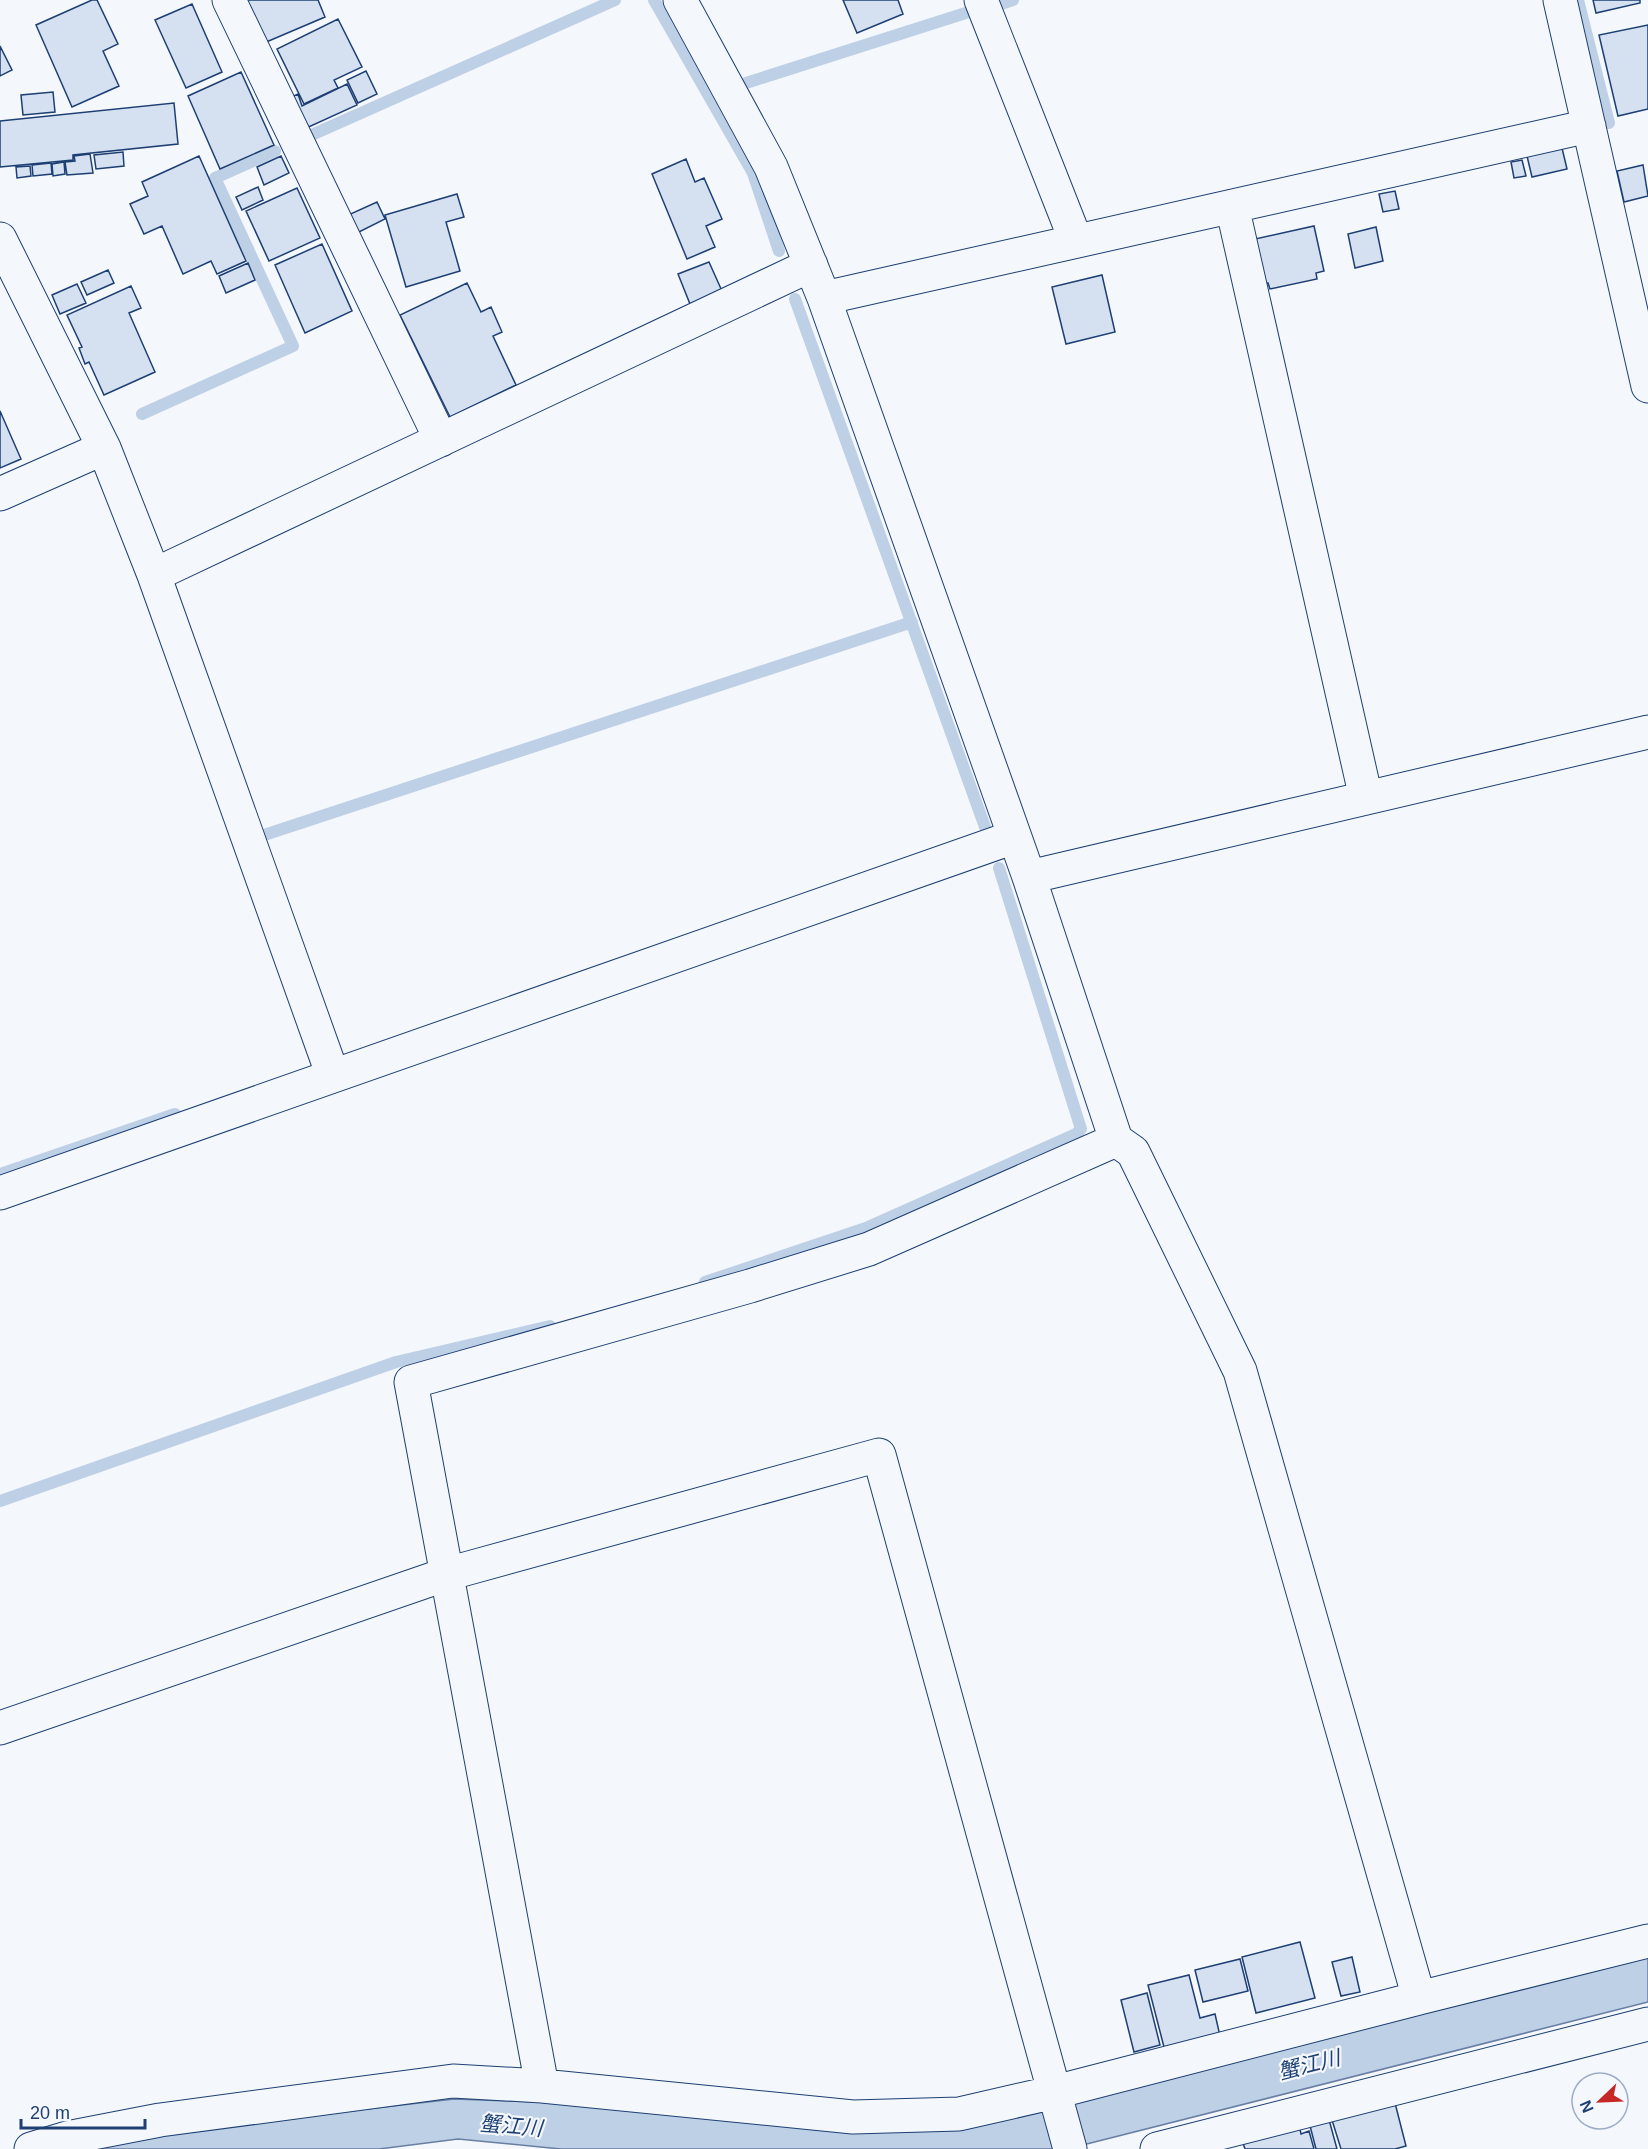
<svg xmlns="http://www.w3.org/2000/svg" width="1648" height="2149" viewBox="0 0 1648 2149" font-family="Helvetica,'Noto Sans JP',sans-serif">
	<rect width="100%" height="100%" fill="#f4f7fb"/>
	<path fill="#bed0e5" stroke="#687fa3" stroke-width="1.5" d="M 1648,1954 L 1648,2002 L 1067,2149 L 561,2149 L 458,2139 L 379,2149 L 73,2149 L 166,2132 L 454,2099 L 540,2102 L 853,2128 Z"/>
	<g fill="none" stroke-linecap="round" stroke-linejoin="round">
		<path stroke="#bed0e5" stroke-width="12" d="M 654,0 L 753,173 L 779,251
			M 1578,0 L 1609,123
			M 998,5 L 1013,0
			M 746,83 L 972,11
			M 307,137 L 615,0
			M 795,299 L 985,827
			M 142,414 L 293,346 L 215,178 L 275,151
			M 258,837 L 912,622
			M 0,1174 L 175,1114
			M 705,1282 L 866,1228 L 1076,1134 L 1081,1129 L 999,868
			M 0,1501 L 396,1362 L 550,1326"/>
	</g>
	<path fill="#d5e0f0" stroke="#1d3f73" stroke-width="1.5" d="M 92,0 L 97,0 L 118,44 L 103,51 L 119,86 L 72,107 L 36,25 Z
		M 245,0 L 318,0 L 325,17 L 264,43 Z
		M 843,0 L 898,0 L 903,14 L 857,33 Z
		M 1593,0 L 1640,0 L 1640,3 L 1596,13 Z
		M 192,4 L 222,72 L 186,88 L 155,20 Z
		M 338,19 L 362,67 L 334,80 L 338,88 L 304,104 L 277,49 Z
		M 1648,25 L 1648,109 L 1618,116 L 1599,35 Z
		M 0,46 L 12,70 L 0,76 Z
		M 366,71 L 377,94 L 358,103 L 347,80 Z
		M 241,72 L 274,145 L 220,169 L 188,96 Z
		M 347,84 L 357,105 L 302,130 L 287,99 L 298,94 L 302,106 Z
		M 53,92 L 55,112 L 23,115 L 21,95 Z
		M 174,103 L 178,144 L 73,155 L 73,160 L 0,167 L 0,121 Z
		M 1562,148 L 1567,169 L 1532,177 L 1527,156 Z
		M 123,152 L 124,166 L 96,169 L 94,155 Z
		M 90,154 L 93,173 L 67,175 L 65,162 L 75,161 L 74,156 Z
		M 199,156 L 246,261 L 217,274 L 211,261 L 183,274 L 162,226 L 144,234 L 130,204 L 148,196 L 142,182 Z
		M 281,156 L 289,173 L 264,185 L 257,167 Z
		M 686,159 L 695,182 L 704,178 L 722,219 L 706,226 L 715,247 L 687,259 L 652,174 Z
		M 1522,160 L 1526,176 L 1514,178 L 1511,162 Z
		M 64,162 L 65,174 L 53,176 L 52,164 Z
		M 51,163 L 52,174 L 33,176 L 32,165 Z
		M 1643,165 L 1648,196 L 1624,202 L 1617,171 Z
		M 30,166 L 31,176 L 17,178 L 16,167 Z
		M 258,187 L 263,200 L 242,210 L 236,197 Z
		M 297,188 L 320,238 L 269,261 L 246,211 Z
		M 1395,191 L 1399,209 L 1383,212 L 1379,194 Z
		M 457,194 L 464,217 L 446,222 L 460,271 L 406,287 L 385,215 Z
		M 377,202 L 385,219 L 355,234 L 346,216 Z
		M 1314,226 L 1324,271 L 1316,273 L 1317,279 L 1270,289 L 1268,283 L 1265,284 L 1255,239 Z
		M 1376,227 L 1383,261 L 1355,268 L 1348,234 Z
		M 322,244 L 352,311 L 305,333 L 275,265 Z
		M 709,262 L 722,291 L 690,304 L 678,274 Z
		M 248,263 L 255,280 L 226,293 L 219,276 Z
		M 108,270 L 114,283 L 87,295 L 81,282 Z
		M 1102,275 L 1115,332 L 1066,344 L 1052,287 Z
		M 467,283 L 481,312 L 491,307 L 502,332 L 493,336 L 516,385 L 450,417 L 400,315 Z
		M 77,284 L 86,303 L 60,314 L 52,295 Z
		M 131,286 L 141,308 L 129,313 L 155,372 L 104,395 L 89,362 L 85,364 L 79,348 L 82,347 L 67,315 Z
		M 0,411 L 21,459 L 0,468 Z
		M 1300,1942 L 1315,1998 L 1256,2013 L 1242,1957 Z
		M 1352,1957 L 1360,1992 L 1341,1996 L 1332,1962 Z
		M 1240,1959 L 1248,1991 L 1203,2002 L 1195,1970 Z
		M 1189,1975 L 1200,2018 L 1215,2014 L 1220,2036 L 1165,2051 L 1148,1985 Z
		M 1147,1993 L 1160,2045 L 1134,2052 L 1121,2000 Z
		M 1395,2103 L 1406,2146 L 1395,2149 L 1341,2149 L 1332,2120 Z
		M 1328,2116 L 1337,2149 L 1316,2149 L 1309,2122 Z
		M 1299,2124 L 1301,2134 L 1309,2131 L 1314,2149 L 1245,2149 L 1242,2140 Z"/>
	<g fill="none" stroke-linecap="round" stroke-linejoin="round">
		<defs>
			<path id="minor" d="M 229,0 L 441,440
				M 981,0 L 1076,241
				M 1560,0 L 1648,386
				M 1232,206 L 1366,798
				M 0,239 L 104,448 L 154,575 L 333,1076
				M 824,298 L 1589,126
				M 0,494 L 104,448
				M 154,575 L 811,265
				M 1029,877 L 1648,732
				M 0,1193 L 1014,837
				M 0,1728 L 447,1574 L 879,1455 L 1070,2149
				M 1419,1998 L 1648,1941
				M 542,2086 L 411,1382 L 750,1286 L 869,1249 L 1116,1140 L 1029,877 L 824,298 L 771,167 L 680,0
				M 31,2149 L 67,2138 L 160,2120 L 453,2081 L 542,2086 L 853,2117 L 959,2114 L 1055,2092 L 1419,1998 L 1240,1371 L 1133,1152 L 1116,1140
				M 1157,2149 L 1648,2024"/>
		</defs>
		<use href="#minor" stroke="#1d3f73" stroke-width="35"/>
		<use href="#minor" stroke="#f4f7fb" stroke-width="33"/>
	</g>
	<g text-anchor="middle" stroke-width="4.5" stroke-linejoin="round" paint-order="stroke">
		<g font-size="21" font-style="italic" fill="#1d3f73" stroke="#f4f7fb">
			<text transform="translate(1309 2065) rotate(-14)" y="7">蟹江川</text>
			<text transform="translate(511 2126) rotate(5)" y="7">蟹江川</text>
		</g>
	</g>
	<g transform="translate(1600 2101) rotate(247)"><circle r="28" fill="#f4f7fb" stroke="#9eadc5" stroke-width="1.5"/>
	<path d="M0-4.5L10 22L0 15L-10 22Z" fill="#c62828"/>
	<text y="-9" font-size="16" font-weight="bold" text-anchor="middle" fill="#1d3f73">N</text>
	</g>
	<path d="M21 2119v9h124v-9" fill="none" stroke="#1d3f73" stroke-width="3"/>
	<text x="30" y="2119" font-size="18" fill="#1d3f73" stroke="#f4f7fb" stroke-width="4.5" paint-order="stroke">20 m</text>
</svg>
